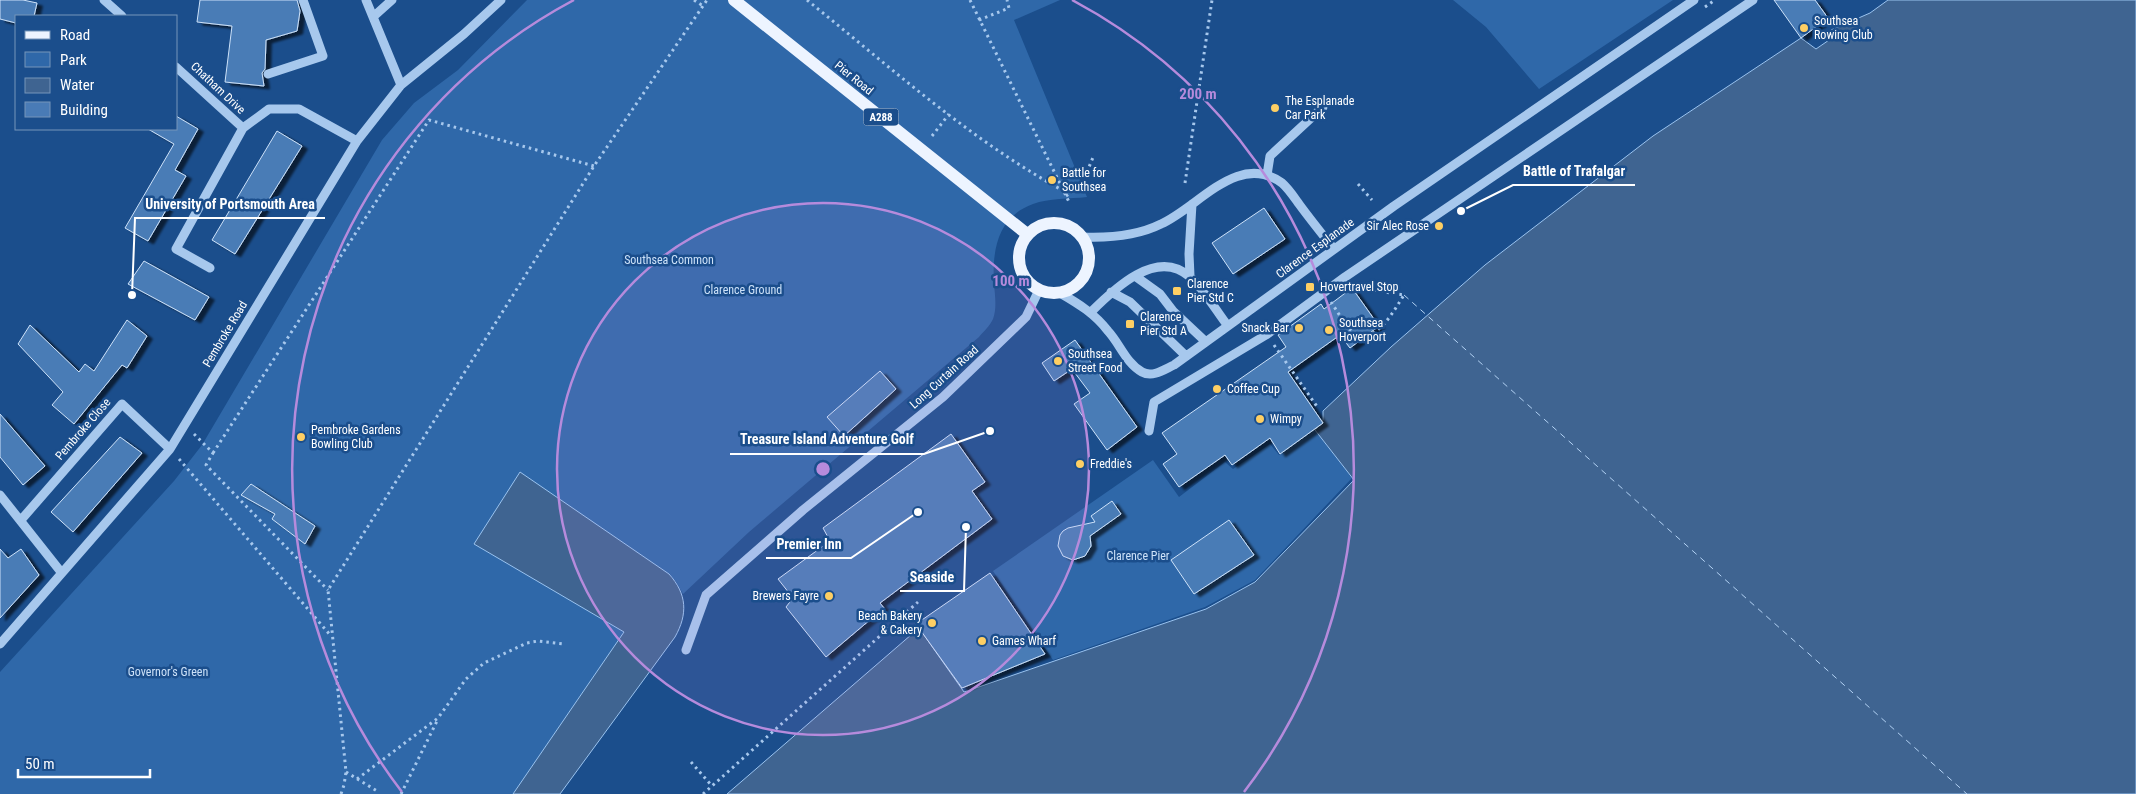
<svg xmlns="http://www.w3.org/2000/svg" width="2136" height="794" viewBox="0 0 2136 794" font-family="'Roboto Condensed',sans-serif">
	<defs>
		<filter id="shadow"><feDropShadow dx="5.5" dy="3" stdDeviation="1" flood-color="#0009"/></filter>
	</defs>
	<rect width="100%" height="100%" fill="#1b4e8c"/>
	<path fill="#2f68a9" d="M 527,0 L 1060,0 L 1014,20 L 1087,197 C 1069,199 1049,198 1033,204 C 997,217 992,251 994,284 C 995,295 997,309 993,319 C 990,326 983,332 979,337 L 749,532 L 683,594 L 676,582 L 669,574 L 520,473 L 475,544 L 624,632 L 513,794 L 0,794 L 0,672 L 174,481 L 202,445 L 382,140 L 414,103 L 458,70 Z
		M 1453,0 L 1673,0 L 1539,89 L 1486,27 Z
		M 1315,430 L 1352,478 L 1255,580 L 1205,607 L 1053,660 L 993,571 L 1153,460 L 1179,497 L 1225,462 L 1233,469 L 1270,444 L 1279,455 Z"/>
	<path fill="#3f6491" stroke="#9ac3ef" d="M 1888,0 L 2136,0 L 2136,794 L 727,794 L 919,628 L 964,692 L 1206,609 L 1255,582 L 1354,480 L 1315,430 L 1323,420 L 1323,411 L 1391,347 L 1485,265 L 1653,136 L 1801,38 L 1816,49 L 1832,38 L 1831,30 L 1870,13 Z
		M 520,472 L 669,574 C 687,594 688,614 675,637 L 560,794 L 513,794 L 624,632 L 474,544 Z"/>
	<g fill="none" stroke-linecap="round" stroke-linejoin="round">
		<path stroke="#b3d2f4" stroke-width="1" stroke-dasharray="6 5" stroke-linecap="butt" d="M 1404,295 L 1967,794"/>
	</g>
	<path fill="#497bb6" stroke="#cde2f9" filter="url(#shadow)" d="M 0,0 L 23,0 L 37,3 L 34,16 L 16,16 L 16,23 L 0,19 Z
		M 200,0 L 297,0 L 300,11 L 297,31 L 266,40 L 265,69 L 262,73 L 264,86 L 225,82 L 232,26 L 197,22 Z
		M 1774,0 L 1815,0 L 1828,18 L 1801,38 Z
		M 176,116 L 198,129 L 175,170 L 186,176 L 148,241 L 125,228 L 174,144 L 148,129 L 176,129 Z
		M 277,131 L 302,146 L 235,254 L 212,240 Z
		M 1264,208 L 1285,239 L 1233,274 L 1212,243 Z
		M 144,261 L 209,297 L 195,320 L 128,284 Z
		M 1352,288 L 1379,326 L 1350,348 L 1340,335 L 1288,372 L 1323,423 L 1280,454 L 1270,438 L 1232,465 L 1225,455 L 1179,487 L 1163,464 L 1177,454 L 1162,433 L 1286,347 L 1278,335 L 1321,304 L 1324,309 Z
		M 127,320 L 147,336 L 127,368 L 122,365 L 74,424 L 52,405 L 63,392 L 18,344 L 30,325 L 79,372 L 85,364 L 94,371 Z
		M 1075,340 L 1137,427 L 1107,450 L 1074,404 L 1090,393 L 1072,369 L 1054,381 L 1042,363 Z
		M 880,371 L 896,389 L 844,436 L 827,417 Z
		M 0,414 L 45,466 L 23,485 L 0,457 Z
		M 951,434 L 985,482 L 972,491 L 992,519 L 880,603 L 884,608 L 826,657 L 786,607 L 793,598 L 778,579 L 830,541 L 823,528 Z
		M 120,437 L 142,453 L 73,532 L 51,512 Z
		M 251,484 L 315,526 L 305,544 L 272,519 L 275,514 L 241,495 Z
		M 1112,501 L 1121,514 L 1090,536 L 1091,546 L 1085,556 L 1073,560 L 1063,556 L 1058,546 L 1060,535 L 1063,531 L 1068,528 L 1095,522 L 1091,516 Z
		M 1229,520 L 1254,555 L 1194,594 L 1171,560 Z
		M 0,549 L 8,558 L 21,549 L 39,575 L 0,618 Z
		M 990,573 L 1045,654 L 962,688 L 916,624 Z"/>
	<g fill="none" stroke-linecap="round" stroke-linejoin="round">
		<path stroke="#a7c8ed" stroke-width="3" stroke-dasharray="2.5 4" stroke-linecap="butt" d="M 694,0 L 703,6
			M 807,0 C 889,66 969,139 1062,190
			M 970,0 L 1070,204
			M 1705,7 L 1715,0
			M 979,20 L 1009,8 L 1007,0
			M 932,136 L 949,114
			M 1185,183 L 1212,0
			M 1358,184 L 1372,200
			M 1066,196 L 1082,184 L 1094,155
			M 1331,302 C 1336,309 1347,329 1354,333 C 1376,346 1394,310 1404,295 L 1353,287
			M 1274,345 L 1318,408
			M 194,434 L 213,453 L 206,465 L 328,590
			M 213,453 L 429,120 L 594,166
			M 179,459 L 331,636
			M 691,762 L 712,786
			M 346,772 L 377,791
			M 357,779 L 438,718 L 466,679 L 484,663 L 527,643 L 538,641 L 563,644
			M 341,794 L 344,785 L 346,772 L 328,590 L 594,166 L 707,0
			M 401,794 L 438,719
			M 703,794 L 918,602"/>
		<path stroke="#a7c8ed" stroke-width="9" d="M 104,0 L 122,16
			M 366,0 L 401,85
			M 373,17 L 392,0
			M 176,67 L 243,128
			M 268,74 L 323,56 L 303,0
			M 1267,175 L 1270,156 L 1323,107
			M 1083,237 C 1109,238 1137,236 1161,224 C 1199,207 1238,151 1282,183 C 1288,188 1294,197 1299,204 C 1310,219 1322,234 1334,249
			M 210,268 L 176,249 L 243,128 L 269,109 L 299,109 L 357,141
			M 1135,276 L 1160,294 L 1173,311 L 1206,342
			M 1190,276 L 1189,254 L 1192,204
			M 1111,292 L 1130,302 L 1186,356
			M 1060,293 C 1079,304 1095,314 1108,331 C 1120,344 1126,363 1142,372 C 1153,378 1165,369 1174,365 L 1394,206 L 1694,0
			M 1091,312 C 1114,289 1157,247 1190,277 C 1203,288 1217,312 1228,326
			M 1149,431 L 1154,402 L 1266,335 L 1345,277 L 1753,0
			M 0,495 L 61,572
			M 21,520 L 122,404 L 170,449
			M 0,644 L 170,449 L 357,141 L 401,85 L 464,34 L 501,0
			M 686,650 L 706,595 L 803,510 L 943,397 L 1026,317 L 1039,290"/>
		<path stroke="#edf4ff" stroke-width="12" d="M 734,0 L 1027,234
			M1019 258a35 35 0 1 1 70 0a35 35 0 1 1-70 0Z"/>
	</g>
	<circle cx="823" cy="469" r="266" fill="#b68bdc" fill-opacity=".12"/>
	<g fill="none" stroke="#b68bdc" stroke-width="2.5">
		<circle cx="823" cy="469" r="266"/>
		<path d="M402 792A531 531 0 0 1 574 0M1072 0A531 531 0 0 1 1244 792"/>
	</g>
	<g fill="#fecf64" stroke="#1b4e8c" stroke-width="2">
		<circle cx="1804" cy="28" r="5"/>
		<circle cx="1275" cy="108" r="5"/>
		<circle cx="1052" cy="180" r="5"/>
		<circle cx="1439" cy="226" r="5"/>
		<rect x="1305" y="282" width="10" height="10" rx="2.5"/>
		<rect x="1172" y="286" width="10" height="10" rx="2.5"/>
		<rect x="1125" y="319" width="10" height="10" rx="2.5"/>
		<circle cx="1299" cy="328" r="5"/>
		<circle cx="1329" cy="330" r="5"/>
		<circle cx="1058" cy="361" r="5"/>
		<circle cx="1217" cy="389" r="5"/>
		<circle cx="1260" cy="419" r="5"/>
		<circle cx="301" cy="437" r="5"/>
		<circle cx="1080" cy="464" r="5"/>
		<circle cx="829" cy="596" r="5"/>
		<circle cx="932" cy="623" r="5"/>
		<circle cx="982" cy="641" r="5"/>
	</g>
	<g text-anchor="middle" stroke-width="5" stroke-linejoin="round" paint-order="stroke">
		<rect fill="#1b4e8c" stroke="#bbcadc" stroke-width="1" x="863.5" y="108.5" width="35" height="17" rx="4"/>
		<g font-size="11" font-weight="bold" fill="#fff">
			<text x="881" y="121">A288</text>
		</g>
		<g font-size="12" fill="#fff" stroke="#1b4e8c" text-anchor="start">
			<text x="1814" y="25">Southsea<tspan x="1814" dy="14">Rowing Club</tspan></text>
			<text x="1285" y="105">The Esplanade<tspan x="1285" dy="14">Car Park</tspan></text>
			<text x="1062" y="177">Battle for<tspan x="1062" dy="14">Southsea</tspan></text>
			<text x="1429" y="230" text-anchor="end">Sir Alec Rose</text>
			<text x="1187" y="288">Clarence<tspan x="1187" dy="14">Pier Std C</tspan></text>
			<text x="1320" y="291">Hovertravel Stop</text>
			<text x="1140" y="321">Clarence<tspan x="1140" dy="14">Pier Std A</tspan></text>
			<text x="1339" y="327">Southsea<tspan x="1339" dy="14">Hoverport</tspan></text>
			<text x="1289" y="332" text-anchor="end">Snack Bar</text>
			<text x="1068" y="358">Southsea<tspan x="1068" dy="14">Street Food</tspan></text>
			<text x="1227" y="393">Coffee Cup</text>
			<text x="1270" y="423">Wimpy</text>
			<text x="311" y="434">Pembroke Gardens<tspan x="311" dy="14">Bowling Club</tspan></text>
			<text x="1090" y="468">Freddie's</text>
			<text x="819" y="600" text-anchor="end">Brewers Fayre</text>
			<text x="922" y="620" text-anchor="end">Beach Bakery<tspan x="922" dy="14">&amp; Cakery</tspan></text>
			<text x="992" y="645">Games Wharf</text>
		</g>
		<g font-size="12" fill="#fff" stroke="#1b4e8c">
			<text transform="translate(854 78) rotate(39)" y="4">Pier Road</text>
			<text transform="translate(218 88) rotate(43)" y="4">Chatham Drive</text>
			<text transform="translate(1315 248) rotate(-36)" y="4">Clarence Esplanade</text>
			<text transform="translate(225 334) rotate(-59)" y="4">Pembroke Road</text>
			<text transform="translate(944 377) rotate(-42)" y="4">Long Curtain Road</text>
			<text transform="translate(83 429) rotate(-49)" y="4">Pembroke Close</text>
		</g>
		<g font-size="12" fill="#cde2f9" stroke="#1b4e8c">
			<text x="669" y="264">Southsea Common</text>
			<text x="743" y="294">Clarence Ground</text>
			<text x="1138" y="560">Clarence Pier</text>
			<text x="168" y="676">Governor's Green</text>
		</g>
	</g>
	<circle cx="823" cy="469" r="8" fill="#b68bdc" stroke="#1b4e8c" stroke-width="2.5"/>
	<g font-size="15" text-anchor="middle" font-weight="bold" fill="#b68bdc" stroke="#1b4e8c" stroke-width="5" stroke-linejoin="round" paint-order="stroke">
		<text x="1198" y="99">200 m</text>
		<text x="1011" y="286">100 m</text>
	</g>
	<path fill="none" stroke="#fff" stroke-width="2" d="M1461 211L1513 185H1635M132 295L135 218H325M990 431L924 454H730M918 512L851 558H766M966 527L964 591H900"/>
	<g fill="#fff" stroke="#1b4e8c" stroke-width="2">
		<circle cx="1461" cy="211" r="5"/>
		<circle cx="132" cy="295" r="5"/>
		<circle cx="990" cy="431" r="5"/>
		<circle cx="918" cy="512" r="5"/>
		<circle cx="966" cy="527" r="5"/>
	</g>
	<g font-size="14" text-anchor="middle" font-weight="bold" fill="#fff" stroke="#1b4e8c" stroke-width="5" stroke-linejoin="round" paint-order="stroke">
		<text x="1574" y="176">Battle of Trafalgar</text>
		<text x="230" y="209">University of Portsmouth Area</text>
		<text x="827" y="444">Treasure Island Adventure Golf</text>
		<text x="809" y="549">Premier Inn</text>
		<text x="932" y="582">Seaside</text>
	</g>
	<rect x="15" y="15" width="162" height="115" fill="#1b4e8c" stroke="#7695ba"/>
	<rect x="25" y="31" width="25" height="8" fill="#edf4ff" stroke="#7695ba"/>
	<text x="60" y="40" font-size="15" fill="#ffffff">Road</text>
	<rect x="25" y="52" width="25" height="15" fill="#2f68a9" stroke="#7695ba"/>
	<text x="60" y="65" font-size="15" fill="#ffffff">Park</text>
	<rect x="25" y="78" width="25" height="15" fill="#3f6491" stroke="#7695ba"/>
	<text x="60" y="90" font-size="15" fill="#ffffff">Water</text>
	<rect x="25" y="102" width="25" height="15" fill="#497bb6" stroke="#7695ba"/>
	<text x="60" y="115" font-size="15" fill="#ffffff">Building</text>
	<path d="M18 769v8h132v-8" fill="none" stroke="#ffffff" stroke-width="2.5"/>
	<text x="25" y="769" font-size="15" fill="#ffffff" stroke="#1b4e8c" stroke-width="4" paint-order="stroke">50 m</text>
</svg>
